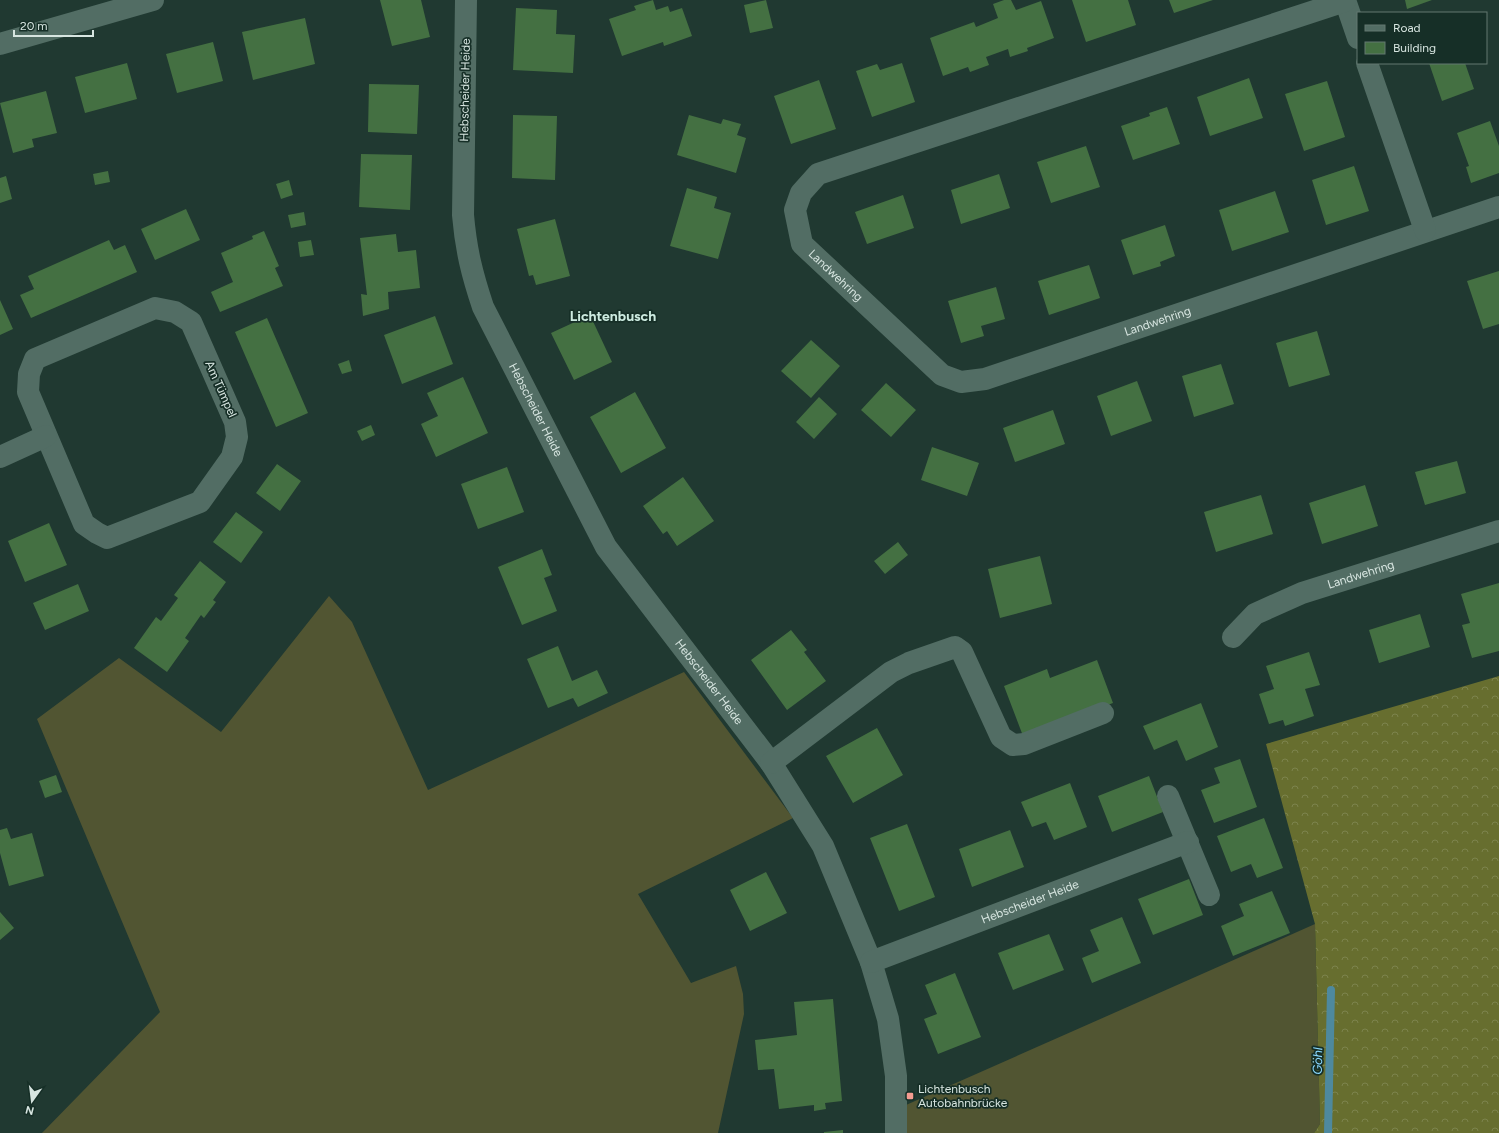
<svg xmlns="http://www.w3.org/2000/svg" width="1499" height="1133" viewBox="0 0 1499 1133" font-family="Figtree,sans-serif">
	<defs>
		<pattern id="forest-crowns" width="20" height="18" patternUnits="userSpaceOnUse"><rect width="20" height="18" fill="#676e2f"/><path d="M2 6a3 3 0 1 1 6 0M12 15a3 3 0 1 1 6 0" fill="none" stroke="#7c834d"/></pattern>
	</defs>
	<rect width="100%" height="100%" fill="#203931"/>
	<path fill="#515532" d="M 329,596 L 352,622 L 428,790 L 684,672 L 793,818 L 638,894 L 691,983 L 736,966 L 743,994 L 744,1014 L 718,1133 L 42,1133 L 160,1012 L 37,719 L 119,658 L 221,732 Z
		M 1315,924 L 1320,1124 L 1314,1133 L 906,1133 L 906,1105 Z"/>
	<path fill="url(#forest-crowns)" d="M 1499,676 L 1499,1133 L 1314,1133 L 1320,1124 L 1315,924 L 1266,744 Z"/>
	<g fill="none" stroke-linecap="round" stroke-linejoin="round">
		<path stroke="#4e899e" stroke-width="8" d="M 1328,1133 L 1331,990"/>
	</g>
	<path fill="#447042" d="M 380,0 L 421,0 L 430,37 L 392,46 Z
		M 653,0 L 656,10 L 668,6 L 670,12 L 682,8 L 692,36 L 664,46 L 663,42 L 622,56 L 609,19 L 636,10 L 634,6 Z
		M 766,0 L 773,28 L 750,33 L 744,5 Z
		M 1004,0 L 1011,0 L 1016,10 L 1041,1 L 1054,38 L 1027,48 L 1028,51 L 1010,57 L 1008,49 L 986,57 L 989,65 L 970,72 L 968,67 L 943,76 L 930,38 L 974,22 L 976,27 L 998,18 L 993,4 Z
		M 1072,0 L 1128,0 L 1136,25 L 1086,42 Z
		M 1169,0 L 1213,0 L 1174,13 Z
		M 1405,0 L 1432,0 L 1407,9 Z
		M 516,8 L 557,10 L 556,34 L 575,35 L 573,73 L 513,70 Z
		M 305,18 L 315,64 L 253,80 L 242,32 Z
		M 213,42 L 223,81 L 177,93 L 166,54 Z
		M 127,63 L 137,99 L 85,113 L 75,77 Z
		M 902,63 L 915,102 L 872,117 L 856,71 L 877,64 L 880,70 Z
		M 1429,63 L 1465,63 L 1474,89 L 1442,101 Z
		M 1249,78 L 1263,118 L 1210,136 L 1197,97 Z
		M 819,80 L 836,129 L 791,144 L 774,96 Z
		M 1327,81 L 1345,137 L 1304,151 L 1285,94 Z
		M 369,84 L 419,85 L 417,134 L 368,132 Z
		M 46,91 L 57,133 L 32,139 L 34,147 L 13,153 L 0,103 Z
		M 1167,107 L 1180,144 L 1133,160 L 1121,126 L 1150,116 L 1149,113 Z
		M 513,115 L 557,116 L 555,180 L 512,178 Z
		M 689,115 L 721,124 L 723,119 L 741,124 L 737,135 L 746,138 L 736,173 L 677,155 Z
		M 1490,121 L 1499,146 L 1499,173 L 1471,183 L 1466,167 L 1469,166 L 1457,133 Z
		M 1086,146 L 1100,187 L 1051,203 L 1037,162 Z
		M 361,154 L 412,155 L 410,210 L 359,207 Z
		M 1354,166 L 1369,211 L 1326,225 L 1312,180 Z
		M 108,171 L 110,182 L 95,185 L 93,174 Z
		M 999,174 L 1010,208 L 961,224 L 951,190 Z
		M 6,176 L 12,199 L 0,203 L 0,178 Z
		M 289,180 L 293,195 L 281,199 L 276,184 Z
		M 687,188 L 717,197 L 714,208 L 731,213 L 718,259 L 670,246 Z
		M 1275,191 L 1289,232 L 1232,251 L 1219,210 Z
		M 903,195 L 914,228 L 867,244 L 855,212 Z
		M 186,209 L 200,240 L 155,260 L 141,229 Z
		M 304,212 L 306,225 L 291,228 L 288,215 Z
		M 555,219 L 570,276 L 536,285 L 533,275 L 529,276 L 517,229 Z
		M 1165,225 L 1175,256 L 1160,262 L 1161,266 L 1133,275 L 1121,240 Z
		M 264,231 L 279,266 L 275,268 L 283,286 L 220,312 L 211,292 L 233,282 L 221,253 L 253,239 L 252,236 Z
		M 396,234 L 398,252 L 416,250 L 420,288 L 388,292 L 389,309 L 363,316 L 361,294 L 367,295 L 360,238 Z
		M 109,240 L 114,250 L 125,245 L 137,272 L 31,318 L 20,295 L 34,289 L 28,276 Z
		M 311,240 L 314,255 L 300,257 L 298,242 Z
		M 1089,265 L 1100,298 L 1049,315 L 1038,281 Z
		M 1499,271 L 1499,324 L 1483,329 L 1467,281 Z
		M 996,287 L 1005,319 L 981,326 L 984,336 L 961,343 L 948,301 Z
		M 0,300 L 13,329 L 0,335 Z
		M 590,315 L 612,362 L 574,380 L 551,333 Z
		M 435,316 L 453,364 L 402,384 L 384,335 Z
		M 267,318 L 308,413 L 276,427 L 235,332 Z
		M 1317,331 L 1330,375 L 1289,387 L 1276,343 Z
		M 811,340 L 840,366 L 811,398 L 781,371 Z
		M 349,360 L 352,371 L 342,374 L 338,364 Z
		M 1221,364 L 1234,404 L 1194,417 L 1182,376 Z
		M 463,377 L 488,433 L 436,457 L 421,424 L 438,416 L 427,393 Z
		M 1137,381 L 1152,421 L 1111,436 L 1097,396 Z
		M 886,383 L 916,410 L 891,437 L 861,410 Z
		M 635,392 L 666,448 L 621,473 L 590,417 Z
		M 819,397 L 837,414 L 814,439 L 796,422 Z
		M 1053,410 L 1065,444 L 1015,462 L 1003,428 Z
		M 371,425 L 375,435 L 362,441 L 357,431 Z
		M 932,447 L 979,463 L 967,496 L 921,480 Z
		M 1457,461 L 1466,493 L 1425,505 L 1415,472 Z
		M 277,464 L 301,481 L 280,511 L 256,493 Z
		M 507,467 L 524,512 L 478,529 L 461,484 Z
		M 683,477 L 714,521 L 677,546 L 667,531 L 663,534 L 643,506 Z
		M 1365,485 L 1378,526 L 1322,544 L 1309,503 Z
		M 1261,495 L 1273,534 L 1216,552 L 1204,512 Z
		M 236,512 L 263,532 L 241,563 L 213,542 Z
		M 49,523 L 67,565 L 25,582 L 8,541 Z
		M 898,542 L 908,555 L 885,574 L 874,561 Z
		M 542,549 L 552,575 L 544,578 L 557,611 L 522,625 L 498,567 Z
		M 1040,556 L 1052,604 L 1000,618 L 988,569 Z
		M 200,561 L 226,582 L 213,600 L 216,602 L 204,618 L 201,615 L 185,638 L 189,641 L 167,672 L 134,648 L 156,617 L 161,621 L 178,598 L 174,595 Z
		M 1499,583 L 1499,651 L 1472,658 L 1462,625 L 1470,623 L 1461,594 Z
		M 78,584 L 89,611 L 45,630 L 33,603 Z
		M 1420,614 L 1430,647 L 1379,663 L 1369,630 Z
		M 791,630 L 807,650 L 804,652 L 826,681 L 787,710 L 751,660 Z
		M 558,646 L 572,681 L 597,670 L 608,693 L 578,707 L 573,698 L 548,708 L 527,659 Z
		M 1309,652 L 1320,685 L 1305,689 L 1314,716 L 1285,726 L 1283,720 L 1269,724 L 1259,694 L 1274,689 L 1266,666 Z
		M 1097,660 L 1113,703 L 1023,736 L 1004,686 L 1047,669 L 1050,678 Z
		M 1201,703 L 1218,747 L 1186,761 L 1177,740 L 1154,750 L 1143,726 Z
		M 877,728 L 903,775 L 853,803 L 826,756 Z
		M 1240,759 L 1257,807 L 1214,823 L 1201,790 L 1220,783 L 1214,768 Z
		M 56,775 L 62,792 L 45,798 L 39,781 Z
		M 1149,776 L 1163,812 L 1112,832 L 1098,796 Z
		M 1070,783 L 1087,827 L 1054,840 L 1046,822 L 1032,827 L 1021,802 Z
		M 1264,818 L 1283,868 L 1257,878 L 1251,864 L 1231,872 L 1217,836 Z
		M 907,824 L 935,897 L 899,911 L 870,838 Z
		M 7,828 L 11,839 L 32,833 L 44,876 L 9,886 L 0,853 L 0,830 Z
		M 1010,830 L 1024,867 L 972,887 L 959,849 Z
		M 766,872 L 787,913 L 750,931 L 730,890 Z
		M 1189,879 L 1203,915 L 1153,935 L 1138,899 Z
		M 1272,891 L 1290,933 L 1233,956 L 1221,926 L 1244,916 L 1239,904 Z
		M 0,912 L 14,928 L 0,940 Z
		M 1122,917 L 1141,963 L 1092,983 L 1082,958 L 1099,951 L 1090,930 Z
		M 1049,934 L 1064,970 L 1013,990 L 998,953 Z
		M 955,973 L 981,1037 L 938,1054 L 924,1019 L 937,1014 L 925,985 Z
		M 833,999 L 842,1101 L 825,1103 L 826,1109 L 814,1111 L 814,1105 L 779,1109 L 774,1069 L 758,1070 L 755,1040 L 797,1035 L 794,1002 Z
		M 843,1130 L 843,1133 L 824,1133 L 824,1132 Z"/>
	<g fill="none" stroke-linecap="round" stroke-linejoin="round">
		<g stroke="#526d64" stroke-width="22">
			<path id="s1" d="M 466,0 L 463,215 C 466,250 472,274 483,307 L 606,547 L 771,763 L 823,846 L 871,962 L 888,1019 L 896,1076 L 896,1133"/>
			<path d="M 1345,0 L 1358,38"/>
			<path id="s2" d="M 1345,1 L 818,174 L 801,193 L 795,210 L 802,244 L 942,375 L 961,382 L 985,379 L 1499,207"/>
			<path d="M 0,44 L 153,0"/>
			<path d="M 1367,63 L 1425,230"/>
			<path d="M 155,308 L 175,312 L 191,322 L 235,422 L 237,437 L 232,457 L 200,502 L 107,538 L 97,533 L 84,524 L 28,392 L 29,374 L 35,359 Z"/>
			<path d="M 0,457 L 46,436"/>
			<path id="s3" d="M 1233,637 L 1255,614 L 1302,593 L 1499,531"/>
			<path d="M 771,763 L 891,672 L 909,663 L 955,647 L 962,652 L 1001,737 L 1013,745 L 1024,744 L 1103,713"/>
			<path d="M 1168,796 L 1209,895"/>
			<path id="s4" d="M 871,962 L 1188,842"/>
		</g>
	</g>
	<rect fill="#f59c91" stroke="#162f27" stroke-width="1.5" x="906" y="1092" width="8" height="8" rx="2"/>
	<g text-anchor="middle" stroke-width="3.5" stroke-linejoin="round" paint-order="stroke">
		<g font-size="12" fill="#d7e5e0" stroke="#162f27">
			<text transform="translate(465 90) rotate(-89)" y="4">Hebscheider Heide</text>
			<text dy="4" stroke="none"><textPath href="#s2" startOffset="679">Landwehring</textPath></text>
			<text dy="4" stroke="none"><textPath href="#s2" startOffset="1051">Landwehring</textPath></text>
			<text transform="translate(221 389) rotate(66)" y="4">Am Tümpel</text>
			<text dy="4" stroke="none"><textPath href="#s1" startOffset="425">Hebscheider Heide</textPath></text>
			<text dy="4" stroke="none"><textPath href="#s3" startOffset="145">Landwehring</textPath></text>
			<text dy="4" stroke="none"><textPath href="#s1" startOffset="749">Hebscheider Heide</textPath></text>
			<text dy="4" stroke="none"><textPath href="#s4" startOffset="170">Hebscheider Heide</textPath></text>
		</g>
		<g font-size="12" fill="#d7e5e0" stroke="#162f27" text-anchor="start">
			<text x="918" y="1093">Lichtenbusch<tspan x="918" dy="14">Autobahnbrücke</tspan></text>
		</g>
		<g font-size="13" font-style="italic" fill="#89d7fd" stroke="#162f27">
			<text transform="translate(1317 1061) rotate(-89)" y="5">Göhl</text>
		</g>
		<g font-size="14" font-weight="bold" fill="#cdebe0" stroke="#162f27">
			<text x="613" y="321">Lichtenbusch</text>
		</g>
	</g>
	<rect x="1357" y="12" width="130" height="52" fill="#162f27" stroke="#637871"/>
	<rect x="1365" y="25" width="20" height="6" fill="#526d64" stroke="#637871"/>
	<text x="1393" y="32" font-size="12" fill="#d7e5e0">Road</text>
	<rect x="1365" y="42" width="20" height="12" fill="#447042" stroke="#637871"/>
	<text x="1393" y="52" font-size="12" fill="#d7e5e0">Building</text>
	<g transform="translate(32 1101) rotate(194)" stroke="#162f27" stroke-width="3" paint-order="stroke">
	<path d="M0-3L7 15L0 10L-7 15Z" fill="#d7e5e0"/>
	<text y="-6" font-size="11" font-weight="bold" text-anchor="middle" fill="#d7e5e0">N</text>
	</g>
	<path d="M14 30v6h79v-6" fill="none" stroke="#d7e5e0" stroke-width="2"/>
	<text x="20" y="30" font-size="12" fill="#d7e5e0" stroke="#162f27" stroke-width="3" paint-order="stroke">20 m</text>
</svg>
